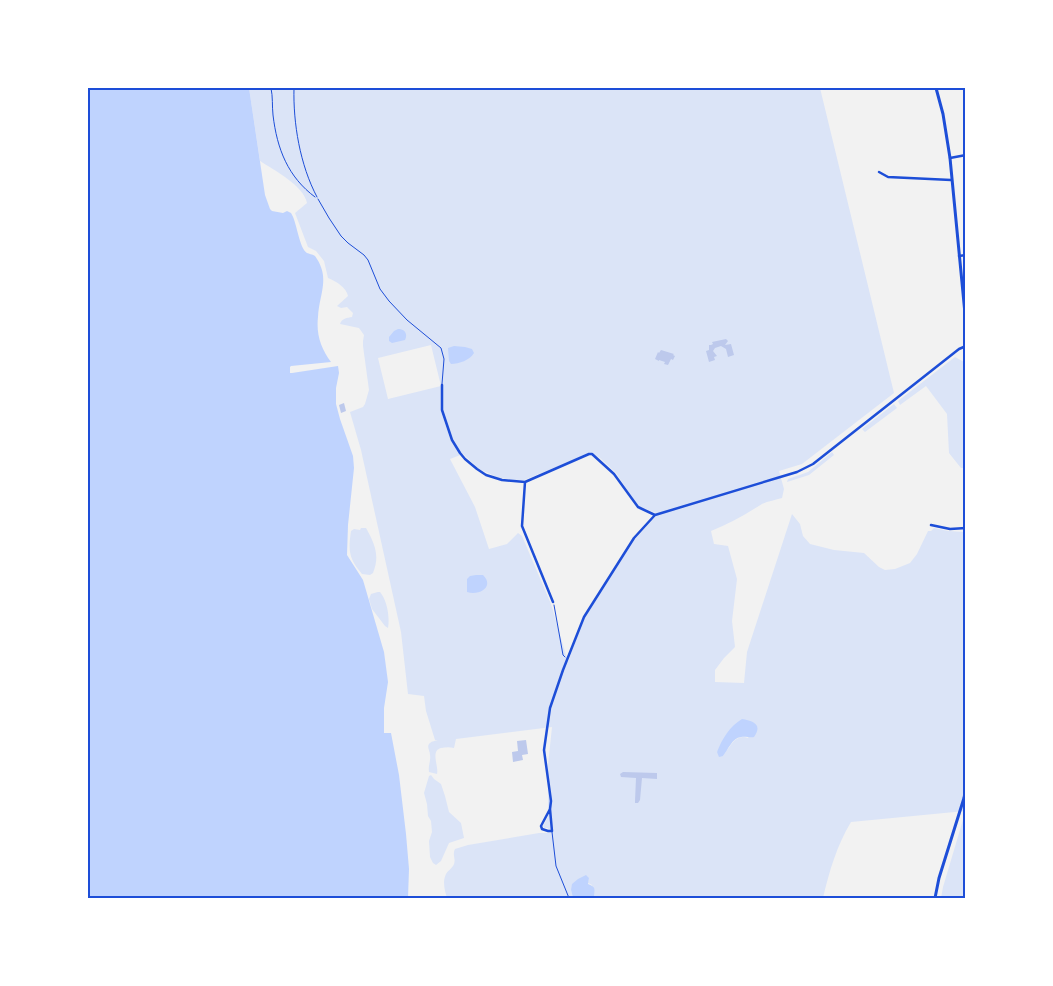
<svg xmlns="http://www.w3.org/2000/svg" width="1053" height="986" viewBox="0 0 1053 986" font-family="Helvetica,sans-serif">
	<rect width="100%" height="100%" fill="#f2f2f2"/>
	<path fill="#dbe4f7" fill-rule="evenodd" d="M 249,88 L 820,88 L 894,393 L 802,464 L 779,471 L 784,489 L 782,498 C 776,500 768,501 762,504 C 746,514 729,524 711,531 L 714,544 L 728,546 L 737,579 L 732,621 L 735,647 L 724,658 L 715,670 L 715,682 L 744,683 L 747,652 L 792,514 L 800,524 L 803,536 L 810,544 L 834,550 L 864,553 L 879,567 L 885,570 L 895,569 L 910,563 L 917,554 L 928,531 L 931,531 L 934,528 L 948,531 L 965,532 L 965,811 L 851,822 C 837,845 829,872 823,898 L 594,898 L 592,885 L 588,883 L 589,878 L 571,890 L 573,898 L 447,898 C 445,891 442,882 446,874 C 448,870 452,869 454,864 C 456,859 452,855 455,849 L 468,845 L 539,833 L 548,833 L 548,828 L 544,828 L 543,826 L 548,817 L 548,765 L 552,727 L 456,739 L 454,748 C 450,747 446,747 441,748 C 430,751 439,766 437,774 L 429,772 C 428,765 431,761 430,755 C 430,751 426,746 430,743 C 432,741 435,741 438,740 L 435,740 L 426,711 L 424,696 L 408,694 L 401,632 L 361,450 L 350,412 L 363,407 L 365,404 L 369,390 L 363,346 L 363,341 L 364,335 L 359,328 L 340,324 C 342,318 347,318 352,317 L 353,313 L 347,307 L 341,308 L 337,306 L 348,296 C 346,287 337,282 328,278 L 324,261 L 316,251 L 308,247 L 295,213 L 307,203 C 304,186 274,170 260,161 ZM 431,345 L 441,386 L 388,399 L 378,358 ZM 590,453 L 600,458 L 616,473 L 638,506 L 656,513 L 657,515 L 635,539 L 583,620 L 568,662 L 551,604 L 522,536 L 518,533 L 507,544 L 489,549 L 475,507 L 450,459 L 463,454 L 479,469 L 499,478 L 522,481 ZM 755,723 L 748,738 C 735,733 730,747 723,756 L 717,752 Z
		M 955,357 L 964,362 L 965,468 L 961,468 L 949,453 L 947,414 L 926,386 L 900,405 L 898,401 Z
		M 894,404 L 897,408 L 865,432 L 862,429 Z
		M 832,452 L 834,455 L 809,475 L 787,482 L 788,479 L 808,472 Z
		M 361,528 L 366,528 C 375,544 380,556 373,573 L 370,575 L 362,574 C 349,559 348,551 351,531 L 354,529 L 360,530 Z
		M 378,592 L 380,592 C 387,600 390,617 388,628 L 385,626 L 372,609 L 369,599 L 371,594 Z
		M 431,775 L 434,779 L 441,784 L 445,796 L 449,812 L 461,823 L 464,838 L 449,843 L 441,861 L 436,865 L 433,863 L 430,857 L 429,841 L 432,832 L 431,821 L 428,816 L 427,804 L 424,793 L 429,776 Z
		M 965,813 L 965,898 L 941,898 L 943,887 Z"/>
	<path fill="#bfd3fe" d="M 88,88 L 249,88 L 265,195 L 270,209 L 272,211 L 283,213 L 287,211 L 291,213 C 297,222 299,248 307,253 C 309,254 312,254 315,256 C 331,278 319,294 318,317 C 316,334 321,349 331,362 L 291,366 L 290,367 L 290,373 L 292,373 L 338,366 L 339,373 L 336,388 L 336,404 L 340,419 L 353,456 L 354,468 L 348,525 L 347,555 L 363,580 L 384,652 L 388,682 L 384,708 L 384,733 L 391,733 L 399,775 L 406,834 L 409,869 L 408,898 L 88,898 Z
		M 398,329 C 405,329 408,334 405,340 L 392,343 L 389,341 L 389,337 L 394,331 Z
		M 454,346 L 465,347 L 472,349 L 474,353 C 470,360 459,364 451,364 L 449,361 L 448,348 Z
		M 476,575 L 483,575 C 495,587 479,596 467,592 L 467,579 L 470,576 Z
		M 742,719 C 753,721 763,724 754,737 C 750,738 746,736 741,737 C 732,738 728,750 723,756 L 719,757 L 717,752 C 722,739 730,726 742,719 Z
		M 586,875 L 589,878 L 588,884 C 597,888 594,888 594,898 L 573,898 L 571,890 L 572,884 L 578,879 Z"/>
	<path fill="#bdc9ec" d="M 726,339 L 728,341 L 725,345 L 731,344 L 734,355 L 728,357 L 726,349 L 721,346 L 715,348 L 713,351 L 717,356 L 714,357 L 715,360 L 709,362 L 706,351 L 709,350 L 709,345 L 711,345 L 713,344 L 712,342 Z
		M 661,350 L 674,354 L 673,355 L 675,356 L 673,360 L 671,359 L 668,365 L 664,364 L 665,362 L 659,360 L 659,361 L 655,359 L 658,352 L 659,353 Z
		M 344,403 L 346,411 L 341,413 L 339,405 Z
		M 526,740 L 528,754 L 522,755 L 523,760 L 513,762 L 512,752 L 518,751 L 517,741 Z
		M 623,772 L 657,773 L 657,779 L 642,778 L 640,800 L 638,803 L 635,803 L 635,801 L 636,778 L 621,777 L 620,774 Z"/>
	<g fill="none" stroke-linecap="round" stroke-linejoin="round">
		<path stroke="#1d4ed8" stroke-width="1" d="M 271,88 C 273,97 272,106 273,115 C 277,149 288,177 315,197
			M 294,88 C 293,123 300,165 317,197
			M 554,605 L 563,655 L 565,657"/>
		<path stroke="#1d4ed8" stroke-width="1" d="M 318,199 L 329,218 L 341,236 L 348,243 L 364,255 L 368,260 L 380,289 L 389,301 L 407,320 L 441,348 L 444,359 L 442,384
			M 552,832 L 556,866 L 569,898"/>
		<path stroke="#1d4ed8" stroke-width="2.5" d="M 950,158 L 966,155
			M 879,172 L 888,177 L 951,180
			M 959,256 L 966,255
			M 442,385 L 442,410 L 452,440 L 460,453 L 465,459 L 477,469 L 486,475 L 502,480 L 525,482 L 589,454 L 592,454 L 614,474 L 638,507 L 655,515 L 777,478 L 797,472 L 813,464 L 926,375 L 959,349 L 966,346
			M 525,482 L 522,526 L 553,602
			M 931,525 L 950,529 L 966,528
			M 550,809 L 541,826 L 542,829 L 548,831 L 552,831 L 550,809 L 551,801 L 544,750 L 550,708 L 563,670 L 584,617 L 634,538 L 655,515"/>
		<path stroke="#1d4ed8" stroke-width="3" d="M 936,88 L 943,114 L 950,158 L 966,324
			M 935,898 L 939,878 L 964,798 L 966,787"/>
	</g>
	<rect width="1053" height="986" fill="none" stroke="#ffffff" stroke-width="178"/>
	<rect x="89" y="89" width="875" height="808" fill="none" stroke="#1d4ed8" stroke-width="2"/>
</svg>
